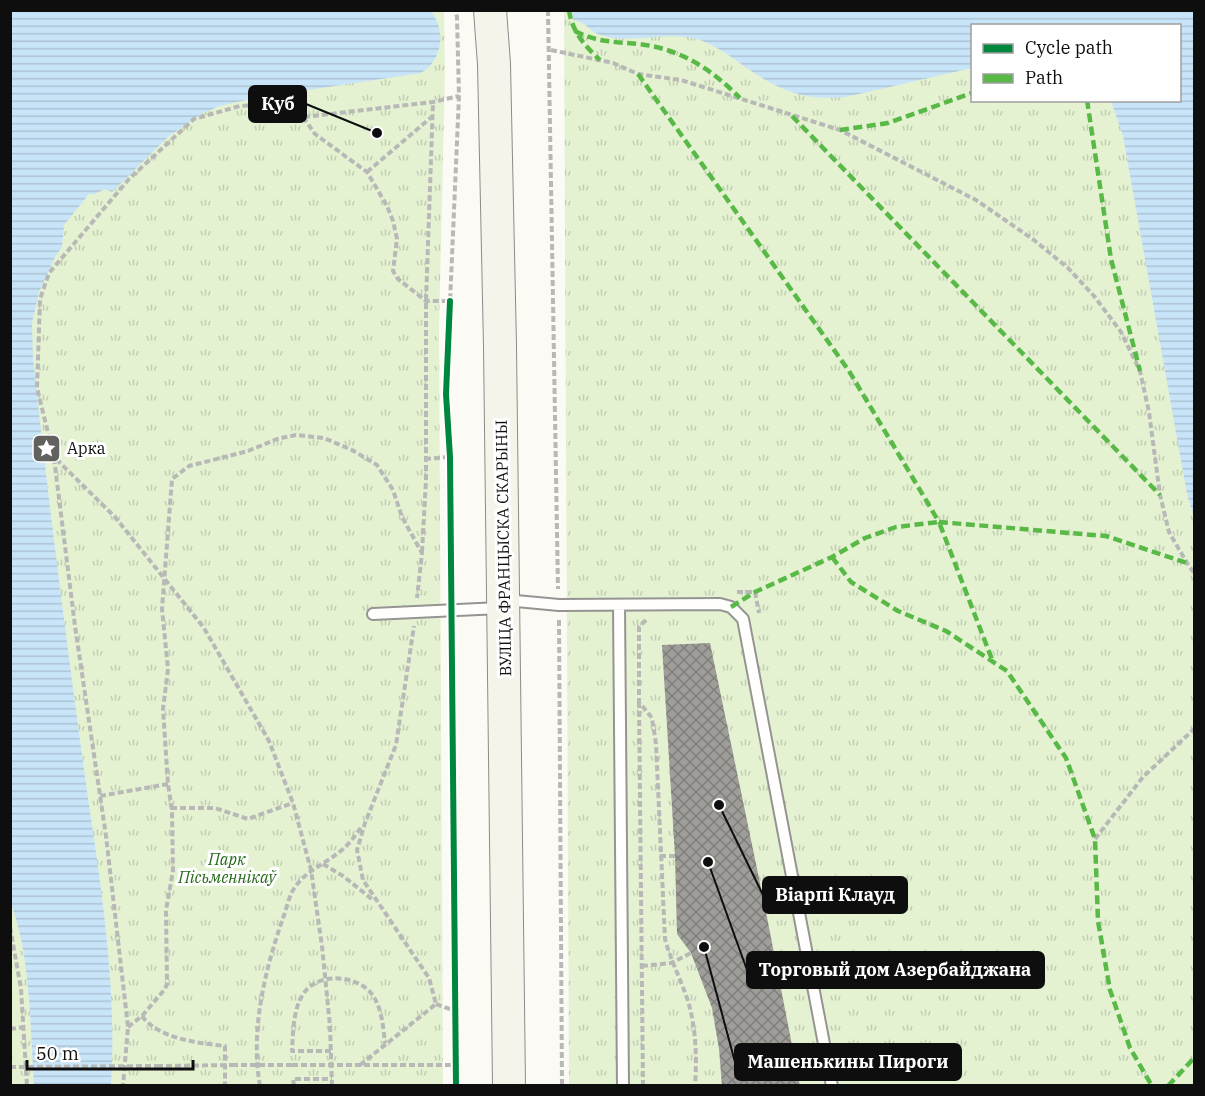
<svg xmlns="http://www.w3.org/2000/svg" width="1205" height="1096" viewBox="0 0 1205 1096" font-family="'IBM Plex Serif',serif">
	<defs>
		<pattern id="park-tufts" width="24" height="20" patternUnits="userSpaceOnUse" patternTransform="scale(1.5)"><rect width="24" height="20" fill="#e4f2d2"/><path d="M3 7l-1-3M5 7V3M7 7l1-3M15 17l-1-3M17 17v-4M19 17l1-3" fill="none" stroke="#c2ceb3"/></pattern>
		<pattern id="water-rules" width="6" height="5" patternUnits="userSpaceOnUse" patternTransform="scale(1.5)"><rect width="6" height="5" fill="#c8e4f8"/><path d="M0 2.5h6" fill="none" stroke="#abc2d3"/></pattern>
		<pattern id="building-cross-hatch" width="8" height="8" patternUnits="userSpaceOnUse" patternTransform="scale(1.5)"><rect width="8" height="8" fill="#9f9d99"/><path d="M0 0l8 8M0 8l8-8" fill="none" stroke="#807e7b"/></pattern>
	</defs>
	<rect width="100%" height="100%" fill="#fcfaf4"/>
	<path fill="url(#park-tufts)" fill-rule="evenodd" d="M 10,11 L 444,11 L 445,72 L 439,329 L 443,1085 L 11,1085 Z
		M 564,11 L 1194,11 L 1194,1085 L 569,1085 ZM 972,26 L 1180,26 L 1180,100 L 972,100 Z"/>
	<path fill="url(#water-rules)" d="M 11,10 L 431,11 C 446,31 443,60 421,73 L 255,98 L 220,106 L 203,113 L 169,136 L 112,192 L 105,189 L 95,194 L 89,194 L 64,225 L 62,247 L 55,257 L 39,292 L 32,323 L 33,358 C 47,490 64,623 82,755 C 97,865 118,975 111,1085 L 34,1085 C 30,1029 31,956 11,904 Z
		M 572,11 L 1194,11 L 1194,517 L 1187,494 L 1123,136 L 1111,101 L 1180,100 L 1180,26 L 972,26 L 972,68 L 846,97 C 803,101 778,90 744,66 C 730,56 716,46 700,40 C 670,30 635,44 604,36 C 589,33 588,22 573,20 Z"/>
	<path fill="url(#building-cross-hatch)" d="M 710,643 L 765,907 L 800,1086 L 722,1086 L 719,1049 L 712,1008 L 691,953 L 677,934 L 675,856 L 662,645 Z"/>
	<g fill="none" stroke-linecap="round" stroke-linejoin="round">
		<defs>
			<path id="lane" d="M 506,600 L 559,605 L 720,604 L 731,607 L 743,619 L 832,1086
				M 619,605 L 623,1086
				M 373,614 L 500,608"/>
			<path id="secondary" d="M 490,10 L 494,64 L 500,346 L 509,1086"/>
		</defs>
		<use href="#lane" stroke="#959492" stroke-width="14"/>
		<use href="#secondary" stroke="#8c8b88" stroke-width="34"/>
		<path stroke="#b8b8b7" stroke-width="4" stroke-dasharray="6 3" stroke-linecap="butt" d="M 548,10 L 558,589
			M 551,50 L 613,63 L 638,74 L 681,80 L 840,130 L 976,200 L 1034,240 L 1068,268 L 1094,296 L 1121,332 L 1140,371 L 1149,412 L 1160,495 L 1169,532 L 1187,563 L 1194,573
			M 304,117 L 433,102 L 459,96
			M 367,172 L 434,115
			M 54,458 L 75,626 L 106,836 L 128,1027 L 123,1086
			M 425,459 L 450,457
			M 422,552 L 426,480 L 426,301 L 433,102
			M 737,592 L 755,592 L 759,613
			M 452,596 L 450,457 L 446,394 L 459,96 L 457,17 L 455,10
			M 559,620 L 562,1086
			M 646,620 L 639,627 L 639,702 L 652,718 L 656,744 L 665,939 C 671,961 681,980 688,1001 C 696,1028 697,1057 695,1086
			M 452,624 L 456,1086
			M 639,702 L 643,1086
			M 100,796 L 168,784
			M 171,808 L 215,808 L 248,819 L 293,803
			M 1095,839 L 1143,777 L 1194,729
			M 660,856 L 675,856
			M 323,864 L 343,876 L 373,900
			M 10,927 L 21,989 L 27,1086
			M 642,966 L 671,963 L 691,953
			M 436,1004 L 455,1011
			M 142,1016 C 159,1039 198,1043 225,1046 L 225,1085 L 217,1086
			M 128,1027 L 142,1016 L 165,989 L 167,984 L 166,910 L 173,871 L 172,811 L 168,784 L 163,709 L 168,669 L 162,609 L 172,479 L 189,466 L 248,451 L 277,439 L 296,435 L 324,438 L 352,450 L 377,465 L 393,490 L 402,517 L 422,553 L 417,598
			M 10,1029 L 24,1027
			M 331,1051 L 292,1051 C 293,1034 293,1011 302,996 C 315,972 355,974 371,993 C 382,1007 383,1026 385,1043
			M 292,1065 L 456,1065
			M 360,1065 L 436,1004 L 429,978 L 363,880 L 357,850 L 365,823 L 396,745 L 414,626
			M 157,1066 L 232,1065
			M 199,1086 L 205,1086
			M 260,1086 C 250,1030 265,970 283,918 C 287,908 289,895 295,887 C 306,871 323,865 338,853 C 348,846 355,836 362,826
			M 294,1086 L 293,1079 L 332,1079
			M 332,1086 L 330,1026 L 322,946 L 311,870 L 293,803 L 269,741 L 204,628 L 115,517 L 54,457 L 37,388 L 40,299 L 49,273 L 129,179 L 194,119 L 240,106 L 259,105 L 286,109 L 303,117 L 315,134 L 367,172 L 387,206 L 393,221 L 397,239 L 393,271 L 398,279 L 426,301 L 450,301"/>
		<use href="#lane" stroke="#fffefd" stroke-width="10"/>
		<use href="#secondary" stroke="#f5f4ea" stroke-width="32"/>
		<path stroke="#b8b8b7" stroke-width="4" stroke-dasharray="6 3" stroke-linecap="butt" d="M 232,1065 L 292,1065
			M 10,1067 L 157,1066"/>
		<path stroke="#58b947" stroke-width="4.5" stroke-dasharray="9 4.5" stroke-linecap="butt" d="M 569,10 C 572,32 585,46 600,60
			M 575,31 C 595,42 616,42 639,44 C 681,49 711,69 740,98
			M 638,74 L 849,371 L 939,522 L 1106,536 L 1187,563
			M 1087,100 L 1111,259 L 1140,371
			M 792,116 L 1160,495
			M 840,130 L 888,123 L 972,93
			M 832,557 L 851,582 L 898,611 L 946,631 L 1007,671 L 1066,758 L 1095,839 L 1098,921 L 1110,990 L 1130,1048 L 1152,1086
			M 731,607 L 755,592 L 832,557 L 865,538 L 896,527 L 939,522 L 993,662
			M 1168,1086 L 1194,1058"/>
		<defs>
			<path id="cycleway" d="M 450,301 L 446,394 L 450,457 L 456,1086"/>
		</defs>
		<use href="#cycleway" stroke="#fff" stroke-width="10"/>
		<use href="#cycleway" stroke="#00873e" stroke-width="6"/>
	</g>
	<defs>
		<symbol id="sight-square" viewBox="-11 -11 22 22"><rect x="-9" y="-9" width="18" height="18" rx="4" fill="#61615e" stroke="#fff"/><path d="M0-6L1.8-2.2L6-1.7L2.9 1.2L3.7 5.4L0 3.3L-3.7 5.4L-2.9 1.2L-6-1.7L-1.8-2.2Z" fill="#fff"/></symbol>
	</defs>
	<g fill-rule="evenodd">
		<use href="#sight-square" x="30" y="432" width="33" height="33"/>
	</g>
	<g text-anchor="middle" stroke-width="6" stroke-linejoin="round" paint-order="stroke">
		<g font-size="16" fill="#0e0e0e" stroke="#fff" text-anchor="start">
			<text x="67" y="454">Арка</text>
		</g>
		<g font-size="16" fill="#0e0e0e" stroke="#fff">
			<text transform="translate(503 548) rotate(-91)" y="6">ВУЛІЦА ФРАНЦЫСКА СКАРЫНЫ</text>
		</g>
		<g font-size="16" font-style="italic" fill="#276a1b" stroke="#fff">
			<text x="227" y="865">Парк<tspan x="227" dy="18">Пісьменнікаў</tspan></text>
		</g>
	</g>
	<path fill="none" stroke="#0e0e0e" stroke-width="2" d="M377 133L306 104M719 805L763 895M708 862L747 970M704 947L735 1062"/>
	<g fill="#0e0e0e" stroke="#fff" stroke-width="2">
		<circle cx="377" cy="133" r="6"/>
		<circle cx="719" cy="805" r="6"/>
		<circle cx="708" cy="862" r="6"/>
		<circle cx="704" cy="947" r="6"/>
	</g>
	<g fill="#0e0e0e" stroke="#0e0e0e" stroke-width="2">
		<rect x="249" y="86" width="57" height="36" rx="6"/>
		<rect x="763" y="877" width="144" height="36" rx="6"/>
		<rect x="747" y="952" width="297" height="36" rx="6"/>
		<rect x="735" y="1044" width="226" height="36" rx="6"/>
	</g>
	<g font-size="18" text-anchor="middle" font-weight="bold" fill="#fff">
		<text x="278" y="110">Куб</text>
		<text x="835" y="901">Віарпі Клауд</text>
		<text x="895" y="976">Торговый дом Азербайджана</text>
		<text x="848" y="1068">Машенькины Пироги</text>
	</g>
	<rect width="1205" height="1096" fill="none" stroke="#0e0e0e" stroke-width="24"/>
	<rect x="971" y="24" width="210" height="78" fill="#ffffff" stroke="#9f9f9f" stroke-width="1.5"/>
	<rect x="983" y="44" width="30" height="9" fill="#00873e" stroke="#9f9f9f" stroke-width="1.5"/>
	<text x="1025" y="54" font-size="18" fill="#0e0e0e">Cycle path</text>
	<rect x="983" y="74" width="30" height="9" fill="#58b947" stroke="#9f9f9f" stroke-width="1.5"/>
	<text x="1025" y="84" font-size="18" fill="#0e0e0e">Path</text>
	<path d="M27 1060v9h166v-9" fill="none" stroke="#0e0e0e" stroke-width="3"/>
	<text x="36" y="1060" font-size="18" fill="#0e0e0e" stroke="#ffffff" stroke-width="4.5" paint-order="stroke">50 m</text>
</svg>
